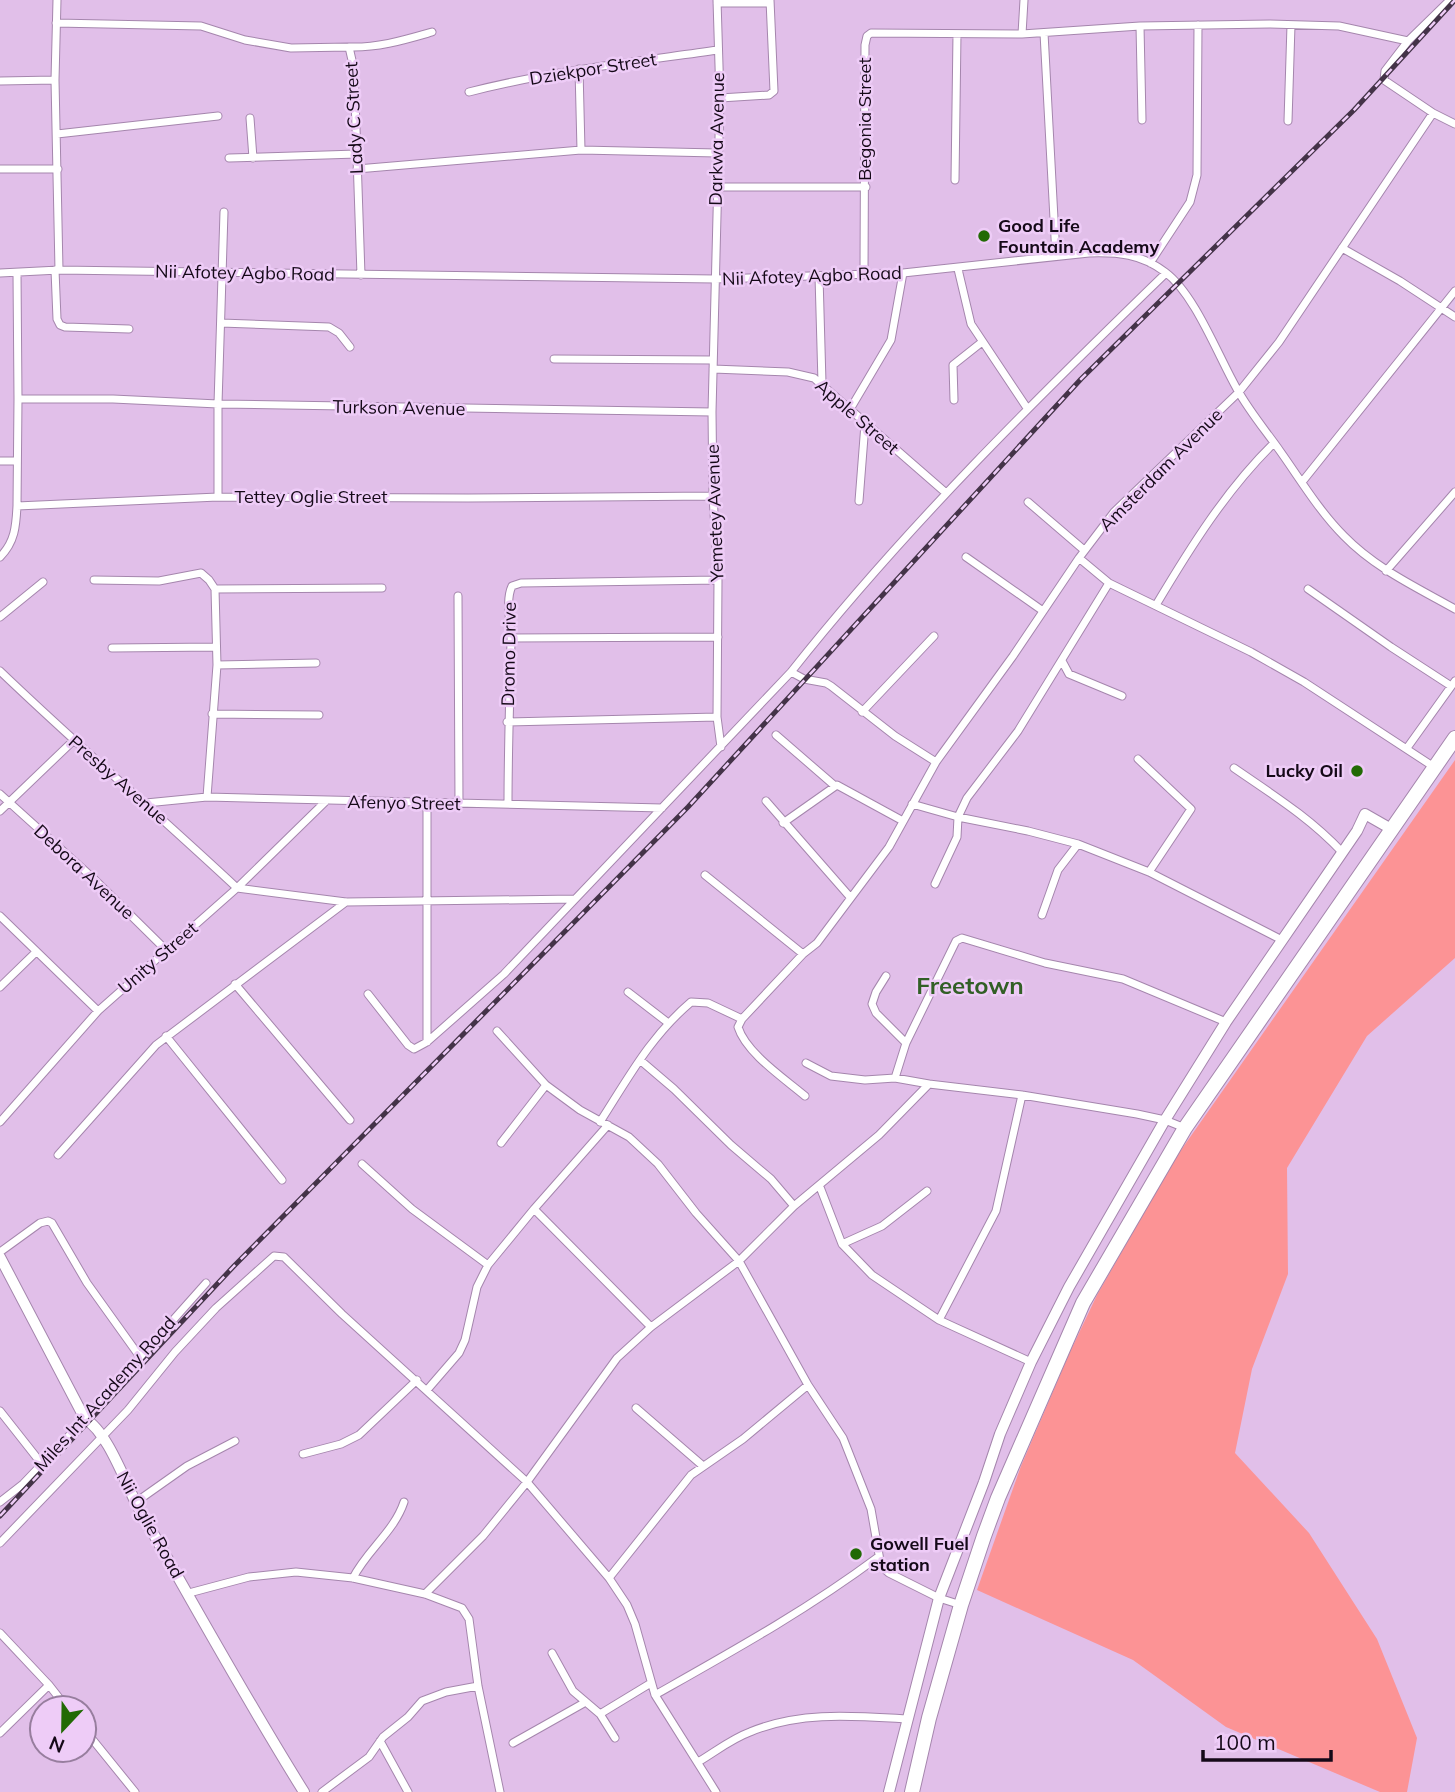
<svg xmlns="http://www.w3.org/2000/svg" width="1455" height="1792" viewBox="0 0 1455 1792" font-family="Mulish,sans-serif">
	<rect width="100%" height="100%" fill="#e1bfe9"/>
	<path fill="#fc9395" d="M 1455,760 L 1455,958 L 1367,1036 L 1287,1168 L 1288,1274 L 1252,1369 L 1235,1453 L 1309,1533 L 1377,1639 L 1417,1738 L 1407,1792 L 1380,1792 L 1226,1727 L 1133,1660 L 977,1590 L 1021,1466 L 1069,1354 L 1097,1295 L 1174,1160 Z"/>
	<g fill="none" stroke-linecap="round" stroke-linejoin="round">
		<defs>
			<path id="street" d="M 57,0 L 55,80 L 59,270
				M 717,0 L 720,98 L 712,412 L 713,496 L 718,580 L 717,717 L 721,747
				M 1024,0 L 1022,34 L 1140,26 L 1270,24 L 1339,26 L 1408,41 L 1450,0
				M 717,3 L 770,3
				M 56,23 L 201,26 L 245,40 L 291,48 L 349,47 L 354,69 L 361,275
				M 1140,26 L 1142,120
				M 1044,33 L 1056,256
				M 1408,41 L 1385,71 L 1384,80 L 1433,113 L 1455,124
				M 349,47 C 378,48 404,40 432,32
				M 579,69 L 581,150
				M 0,81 L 55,80
				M 469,92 C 551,71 634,62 718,50
				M 720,98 L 769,95 L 774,91 L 770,0
				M 1433,113 L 1279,342 L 1239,392 L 1114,512 L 1079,558 L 1109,583 L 1251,652 L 1304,682 L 1434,767
				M 250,118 L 253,158
				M 1288,121 L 1291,25
				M 57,134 L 218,116
				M 229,158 L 357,154
				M 0,169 L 58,169
				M 357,169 L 581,150 L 717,153
				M 955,180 L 957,34
				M 716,187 L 866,187
				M 224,212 L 218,404 L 712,412
				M 1342,248 L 1400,281 L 1455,317
				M 1150,263 L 1190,202 L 1197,175 L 1198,25
				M 958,269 L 971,324 L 1027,408
				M 55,270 L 57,319 L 60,325 L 65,327 L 129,329
				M 0,273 L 59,270 L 715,279 L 903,273 L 1089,253 C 1118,252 1141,254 1165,272 C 1195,294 1218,356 1237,389 C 1249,411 1266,431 1280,451 C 1300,479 1319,511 1344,536 C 1375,568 1416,587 1455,609
				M 17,273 L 18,399 L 113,399 L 218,404 L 218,497
				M 864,273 L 865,45 L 867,36 L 871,33 L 1022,34
				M 819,276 L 822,383
				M 221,323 L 329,327 L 339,333 L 350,347
				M 554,359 L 713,360
				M 713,369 L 788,372 L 814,378 L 946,493
				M 18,399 L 17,506 L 218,497 L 468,498 L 713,496
				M 954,400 L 953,365 L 982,342
				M 849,411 L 891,340 L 903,273
				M 0,461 L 17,461
				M 1302,482 L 1455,291
				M 859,501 L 865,424
				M 1028,502 L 1084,550
				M 0,557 C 15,542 16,526 17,506
				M 966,557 L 1043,611
				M 1386,571 L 1455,492
				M 94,580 L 159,581 L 201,573 L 209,580 L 215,589 L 217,665 L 207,797
				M 215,589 L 382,588
				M 1308,589 L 1391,647 L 1451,686
				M 458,596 L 459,804
				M 1156,605 C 1190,548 1226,490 1274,443
				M 0,617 L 43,582
				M 511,638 L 718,637
				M 112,648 L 216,647
				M 1062,661 L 1069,674 L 1122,696
				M 217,665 L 316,663
				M 0,671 C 77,745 159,815 237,888
				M 791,672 L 804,679 L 826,683 L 831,686 L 895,736 L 936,762
				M 862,712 L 934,636
				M 212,714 L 319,715
				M 507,722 L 717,717
				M 776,735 L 835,786
				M 1407,748 L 1455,681
				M 1138,759 L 1191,809 L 1149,872
				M 1234,768 C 1273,795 1309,817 1342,852
				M 0,794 L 93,878 L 167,951
				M 766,801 L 850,897
				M 146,803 L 207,797 L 662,808
				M 508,804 C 508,749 510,695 511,640 C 511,623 505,601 512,586 L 521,583 L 718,580
				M 912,804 L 958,817 L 1028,831 L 1078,844 L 1149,872 L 1282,940
				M 0,811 L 73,741
				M 783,823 L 837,785 L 903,821
				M 705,875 L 803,954
				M 935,884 L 957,837 L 958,817 L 967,798 L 1018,731 L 1109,583
				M 237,888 L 346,902 L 575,899
				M 1042,915 L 1058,870 L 1078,844
				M 0,916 L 98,1011
				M 886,976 L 876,992 L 872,1004 L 876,1013 L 906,1043
				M 235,984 L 350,1120
				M 0,987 L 36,952
				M 628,992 L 667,1022
				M 368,994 L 408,1045 L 414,1049 L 427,1042 L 504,974 L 791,672 C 905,528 1035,400 1166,273
				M 742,1019 L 738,1027 C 746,1053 785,1079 805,1096
				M 497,1031 L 546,1085 L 580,1110 L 629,1137 L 658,1164 L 696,1213 L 739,1261 L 794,1206 L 879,1135 L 929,1084 L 895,1078 L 865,1080 L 831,1076 L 806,1063
				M 166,1036 L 282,1180
				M 427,1042 L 427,803
				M 640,1060 L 674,1089 L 731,1145 L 771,1179 L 794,1206
				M 895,1078 L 906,1043 L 956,941 L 962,938 L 1045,963 L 1123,979 L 1226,1022
				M 929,1084 L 1022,1095 L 1137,1114 L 1165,1120 L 1185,1128
				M 0,1122 L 98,1011 L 237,888 L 325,802
				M 600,1122 C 629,1077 650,1037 691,1002 L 708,1003 L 742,1019 L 803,954 L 817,943 L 889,847 L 936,762 L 1013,656 L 1079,558
				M 608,1125 L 534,1209 L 651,1327
				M 501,1143 L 546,1085
				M 58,1155 L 156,1045 L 346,902
				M 362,1164 L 412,1209 L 488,1265
				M 820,1187 L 842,1244 L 872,1275 L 939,1320 L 1031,1362
				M 842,1244 L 882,1226 L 927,1191
				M 0,1252 L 40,1223 L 48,1221 L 52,1223 L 87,1283 L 140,1357
				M 939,1320 L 996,1211 L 1022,1095
				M 427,1390 L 459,1353 L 465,1340 L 477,1287 L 488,1265 L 534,1209
				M 636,1408 L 703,1466
				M 0,1411 L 41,1463
				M 303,1454 L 341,1444 L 359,1435 L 417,1380
				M 0,1502 L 23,1484 L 85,1419 L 206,1283
				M 136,1502 L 187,1466 L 235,1441
				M 0,1543 L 128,1410 L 175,1352 L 216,1308 L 274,1256 L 284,1257 L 342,1314 L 527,1482 L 617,1358 L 651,1327 L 739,1261 L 808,1385 L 843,1438 L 871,1509 L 881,1566 L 889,1573 L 939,1598 L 961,1605
				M 353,1578 C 367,1550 394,1532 404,1502
				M 609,1578 L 691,1475 L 743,1439 L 808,1385
				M 189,1593 L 249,1577 L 296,1572 L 353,1578 L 425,1594 L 462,1608 L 469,1619 L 478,1686 L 500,1792
				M 425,1594 L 483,1536 L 527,1482 L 609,1578 L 627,1605 L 635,1624 L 655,1695 L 716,1792
				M 0,1633 L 49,1685
				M 552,1653 L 573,1691 L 600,1714 L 615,1738
				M 655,1695 C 731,1652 807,1610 878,1557
				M 600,1714 L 651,1683
				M 84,1729 L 135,1792
				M 0,1733 L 49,1685 L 67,1708
				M 380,1741 L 408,1792
				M 513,1743 L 584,1703
				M 698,1762 C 715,1752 731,1739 750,1732 C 800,1711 854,1716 907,1719
				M 322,1792 L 369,1757 L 383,1737 L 408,1717 L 422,1701 L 446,1692 L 478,1686"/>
			<path id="secondary" d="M 0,1257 L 85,1419 C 107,1431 125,1482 137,1505 C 192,1601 245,1698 304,1792
				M 889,1792 L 939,1598 L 984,1482 L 1000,1434 L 1031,1362 L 1069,1287 L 1165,1120 L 1226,1022 L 1357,831 L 1365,814 L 1393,830"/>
			<path id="highway" d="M 912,1792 L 929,1718 L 961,1605 L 984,1536 L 998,1498 L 1083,1303 L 1185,1128 L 1455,738"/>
		</defs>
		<use href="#street" stroke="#a586ad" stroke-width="9"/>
		<use href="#secondary" stroke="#a586ad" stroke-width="12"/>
		<use href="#highway" stroke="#a586ad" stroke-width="16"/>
		<use href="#street" stroke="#fff" stroke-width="7"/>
		<use href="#secondary" stroke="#fff" stroke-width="10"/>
		<use href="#highway" stroke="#fff" stroke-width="14"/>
		<defs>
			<path id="rail" d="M 0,1516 L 234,1266 L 688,807 L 1081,379 L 1354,110 L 1455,0"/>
		</defs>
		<use href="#rail" stroke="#443348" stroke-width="5"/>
		<use href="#rail" stroke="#eeccf7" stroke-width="2.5" stroke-dasharray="8" stroke-linecap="butt"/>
	</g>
	<g fill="#226a05" stroke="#eeccf7" stroke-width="2.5">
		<circle cx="984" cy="236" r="7"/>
		<circle cx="1357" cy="771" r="7"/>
		<circle cx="856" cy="1554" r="7"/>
	</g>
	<g text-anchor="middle" stroke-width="5" stroke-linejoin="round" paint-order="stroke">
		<g font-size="18" fill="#150918" stroke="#eeccf7">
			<text transform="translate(593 69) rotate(-9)" y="6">Dziekpor Street</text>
			<text transform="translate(354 118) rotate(-93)" y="6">Lady C Street</text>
			<text transform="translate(865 119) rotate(-90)" y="6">Begonia Street</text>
			<text transform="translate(717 139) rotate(-89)" y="6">Darkwa Avenue</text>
			<text transform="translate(245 273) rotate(1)" y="6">Nii Afotey Agbo Road</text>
			<text transform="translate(812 276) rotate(-2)" y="6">Nii Afotey Agbo Road</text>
			<text transform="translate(399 408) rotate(1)" y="6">Turkson Avenue</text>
			<text transform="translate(857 417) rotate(41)" y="6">Apple Street</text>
			<text transform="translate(1161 470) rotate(-45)" y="6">Amsterdam Avenue</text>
			<text x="311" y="503">Tettey Oglie Street</text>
			<text transform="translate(715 513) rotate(-92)" y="6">Yemetey Avenue</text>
			<text transform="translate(509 654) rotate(-89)" y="6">Dromo Drive</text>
			<text transform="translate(118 780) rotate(41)" y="6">Presby Avenue</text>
			<text transform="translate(404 803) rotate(1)" y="6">Afenyo Street</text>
			<text transform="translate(84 872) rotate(43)" y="6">Debora Avenue</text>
			<text transform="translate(158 958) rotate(-41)" y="6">Unity Street</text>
			<text transform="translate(105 1394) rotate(-48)" y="6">Miles Int Academy Road</text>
			<text transform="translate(150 1525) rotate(61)" y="6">Nii Oglie Road</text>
		</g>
		<g font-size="18" font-weight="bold" fill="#150918" stroke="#eeccf7" text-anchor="start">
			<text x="998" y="232">Good Life<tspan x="998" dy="21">Fountain Academy</tspan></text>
			<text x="1343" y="777" text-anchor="end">Lucky Oil</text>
			<text x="870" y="1550">Gowell Fuel<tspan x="870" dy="21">station</tspan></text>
		</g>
		<g font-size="24" font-weight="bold" fill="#325f26" stroke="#eeccf7">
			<text x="970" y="994">Freetown</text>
		</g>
	</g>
	<g transform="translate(63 1729) rotate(202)"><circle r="33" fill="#eeccf7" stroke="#977e9e" stroke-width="2"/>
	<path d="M0-5L12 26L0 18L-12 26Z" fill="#226a05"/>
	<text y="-10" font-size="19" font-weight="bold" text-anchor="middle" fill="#150918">N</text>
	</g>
	<path d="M1203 1750v10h128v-10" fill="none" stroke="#150918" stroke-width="3.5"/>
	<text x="1214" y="1750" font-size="21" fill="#150918" stroke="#eeccf7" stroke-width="5" paint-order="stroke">100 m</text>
</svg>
